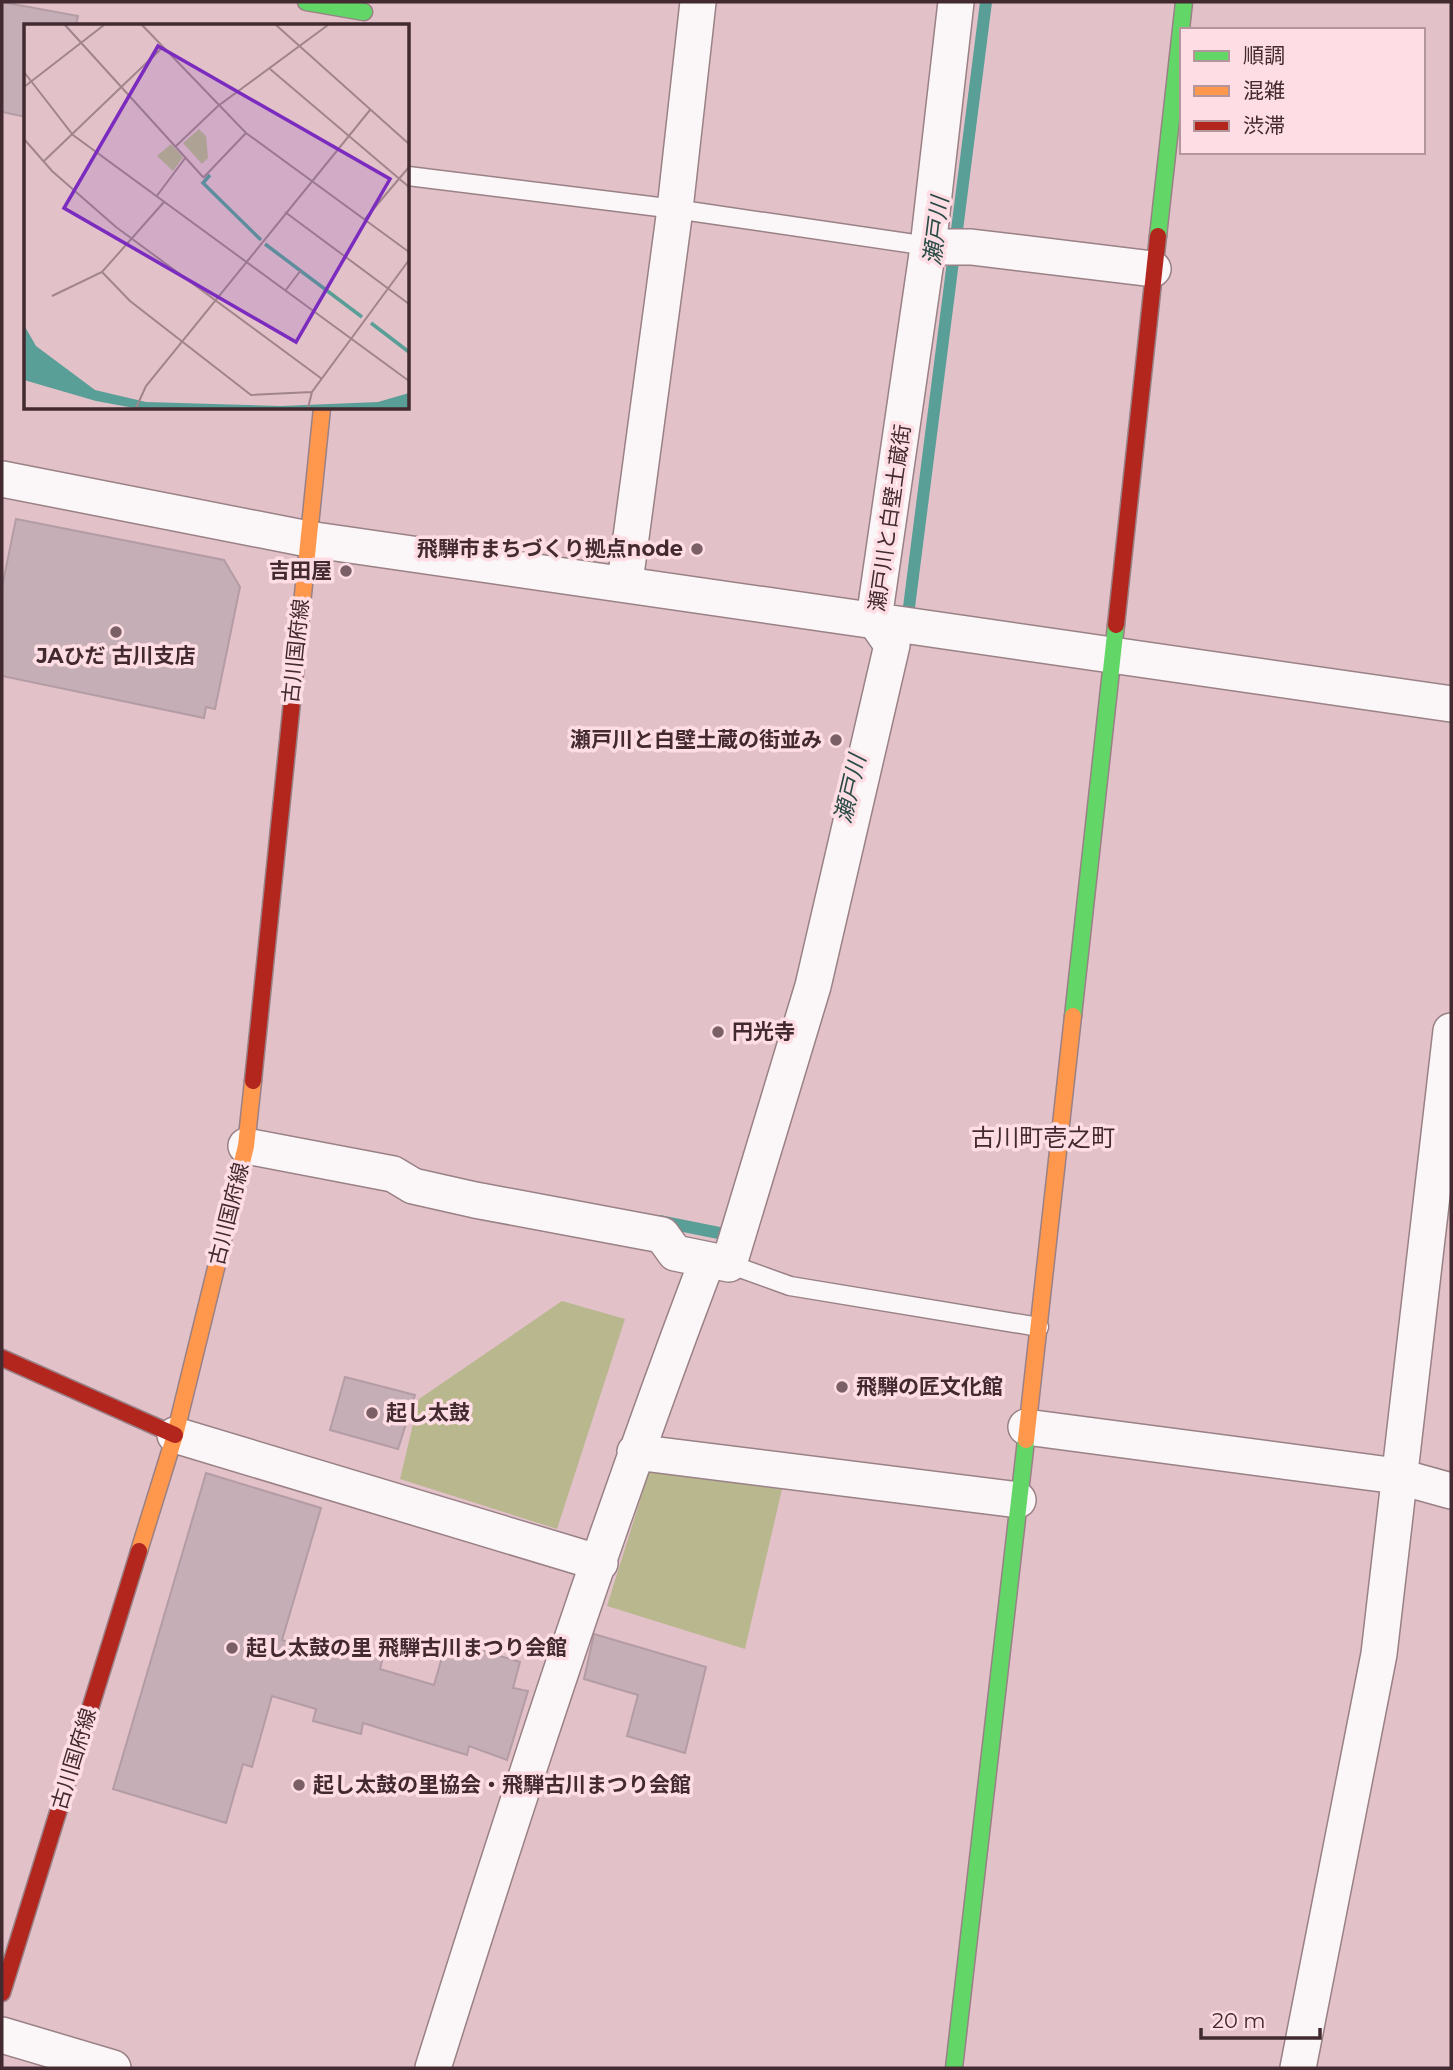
<svg xmlns="http://www.w3.org/2000/svg" width="1453" height="2070" viewBox="0 0 1453 2070" font-family="Montserrat,'Noto Sans JP',sans-serif">
	<rect width="100%" height="100%" fill="#e2c1c9"/>
	<path fill="#b8b78e" d="M 562,1301 L 625,1319 L 557,1529 L 400,1479 L 419,1399 Z
		M 649,1472 L 782,1489 L 745,1649 L 607,1606 Z"/>
	<g fill="none" stroke-linecap="round" stroke-linejoin="round">
		<path stroke="#5a9e98" stroke-width="12" d="M 907,623 L 986,2
			M 659,1221 L 734,1236"/>
	</g>
	<path fill="#c6aeb6" stroke="#b49ca5" stroke-width="2" d="M 2,2 L 78,16 L 76,26 L 26,26 L 26,117 L 2,112 Z
		M 16,519 L 224,560 L 240,587 L 215,709 L 206,707 L 204,718 L 2,676 L 2,587 Z
		M 345,1377 L 415,1395 L 398,1449 L 330,1430 Z
		M 206,1473 L 321,1508 L 282,1640 L 331,1654 L 335,1642 L 383,1657 L 380,1669 L 434,1685 L 447,1640 L 520,1662 L 513,1688 L 528,1691 L 507,1760 L 469,1746 L 467,1755 L 363,1723 L 361,1734 L 313,1721 L 316,1709 L 272,1696 L 252,1767 L 243,1764 L 226,1823 L 113,1789 Z
		M 594,1634 L 706,1667 L 685,1753 L 627,1736 L 638,1695 L 584,1679 Z"/>
	<g fill="none" stroke-linecap="round" stroke-linejoin="round">
		<defs>
			<path id="lane" d="M 408,176 L 675,209 L 935,247
				M 729,1264 L 790,1286 L 1039,1327"/>
			<path id="street" d="M 947,247 L 971,247 L 1153,269
				M 2,479 L 308,539 L 1451,704
				M 625,582 L 675,209 L 698,2
				M 246,1146 L 393,1174 L 413,1186 L 475,1200 L 662,1235 L 675,1253 L 729,1264 L 813,986 L 892,645 L 874,619 L 928,247 L 956,2
				M 1026,1427 L 1397,1476 L 1451,1491
				M 175,1435 L 600,1563
				M 635,1452 L 1018,1500
				M 2,2035 L 113,2068
				M 433,2068 C 518,1797 606,1527 707,1261
				M 1298,2068 L 1379,1654 L 1451,1031"/>
			<path id="fast" d="M 306,2 L 364,12
				M 1158,236 L 1184,2
				M 1073,1016 L 1116,625
				M 954,2068 L 1026,1440"/>
			<path id="slow" d="M 297,653 L 322,408
				M 1026,1440 L 1073,1016
				M 139,1551 L 175,1435 L 246,1146 L 253,1081"/>
			<path id="jam" d="M 1116,625 L 1158,236
				M 253,1081 L 297,653
				M 2,1358 L 175,1435
				M 2,1993 L 139,1551"/>
		</defs>
		<use href="#lane" stroke="#998186" stroke-width="21"/>
		<use href="#street" stroke="#998186" stroke-width="38"/>
		<use href="#fast" stroke="#998186" stroke-width="19"/>
		<use href="#slow" stroke="#998186" stroke-width="19"/>
		<use href="#jam" stroke="#998186" stroke-width="19"/>
		<use href="#lane" stroke="#fbf6f7" stroke-width="18"/>
		<use href="#street" stroke="#fbf6f7" stroke-width="35"/>
		<use href="#fast" stroke="#63d668" stroke-width="16"/>
		<use href="#slow" stroke="#ff974d" stroke-width="16"/>
		<use href="#jam" stroke="#b3261e" stroke-width="16"/>
	</g>
	<g fill="#7a5f66" stroke="#fedee4" stroke-width="2.5">
		<circle cx="697" cy="549" r="7"/>
		<circle cx="346" cy="571" r="7"/>
		<circle cx="116" cy="632" r="7"/>
		<circle cx="836" cy="740" r="7"/>
		<circle cx="718" cy="1032" r="7"/>
		<circle cx="842" cy="1387" r="7"/>
		<circle cx="372" cy="1413" r="7"/>
		<circle cx="232" cy="1648" r="7"/>
		<circle cx="299" cy="1785" r="7"/>
	</g>
	<g text-anchor="middle" stroke-width="7" stroke-linejoin="round" paint-order="stroke">
		<g font-size="21" fill="#422a30" stroke="#fedee4">
			<text transform="translate(890 518) rotate(-82)" y="7">瀬戸川と白壁土蔵街</text>
			<text transform="translate(296 651) rotate(-84)" y="7">古川国府線</text>
			<text transform="translate(229 1214) rotate(-76)" y="7">古川国府線</text>
			<text transform="translate(74 1759) rotate(-73)" y="7">古川国府線</text>
		</g>
		<g font-size="21" font-weight="bold" fill="#422a30" stroke="#fedee4" text-anchor="start">
			<text x="683" y="556" text-anchor="end">飛騨市まちづくり拠点node</text>
			<text x="332" y="578" text-anchor="end">吉田屋</text>
			<text x="116" y="663" text-anchor="middle">JAひだ 古川支店</text>
			<text x="822" y="747" text-anchor="end">瀬戸川と白壁土蔵の街並み</text>
			<text x="732" y="1039">円光寺</text>
			<text x="856" y="1394">飛騨の匠文化館</text>
			<text x="386" y="1420">起し太鼓</text>
			<text x="246" y="1655">起し太鼓の里 飛騨古川まつり会館</text>
			<text x="313" y="1792">起し太鼓の里協会・飛騨古川まつり会館</text>
		</g>
		<g font-size="23" font-style="italic" fill="#2b4b46" stroke="#fedee4">
			<text transform="translate(936 231) rotate(-83)" y="8">瀬戸川</text>
			<text transform="translate(850 789) rotate(-77)" y="8">瀬戸川</text>
		</g>
		<g font-size="24" fill="#422a30" stroke="#fedee4">
			<text x="1043" y="1146">古川町壱之町</text>
		</g>
	</g>
	<g transform="translate(24 24)">
		<rect width="385" height="385" fill="#e2c1c9"/>
		<path d="M 175,105 L 182,112 L 184,134 L 178,140 L 159,119 ZM 147,120 L 159,133 L 149,147 L 133,132 Z" fill="#b8b78e"/>
		<path d="M 0,301 L 12,322 L 71,366 L 122,378 L 257,382 L 354,378 L 385,369 L 385,384 L 110,384 L 72,377 L 0,356 Z" fill="#5a9e98"/>
		<path fill="none" stroke="#5a9e98" stroke-width="3.5" d="M 186,151 L 179,159 L 237,216M 241,220 L 338,293M 347,299 L 385,328"/>
		<path fill="none" stroke="#a2858c" stroke-width="2" d="M 41,1 L 179,153M 118,1 L 222,109 L 385,228M 252,1 L 385,120M 246,45 L 385,163M 0,48 L 49,111 L 385,357M 0,63 L 80,1M 0,115 L 28,147 L 92,203 L 298,355M 152,122 L 194,82 L 304,1M 19,138 L 139,23M 179,154 L 222,109M 132,173 L 162,133M 261,188 L 385,280M 341,195 L 385,143M 78,248 L 106,277 L 227,371 L 288,368M 261,267 L 277,246M 28,272 L 78,248 L 140,178M 112,384 L 122,362 L 346,86M 284,384 L 288,368 L 385,236"/>
		<path fill="#7b2cbf" fill-opacity="0.15" stroke="#7b2cbf" stroke-width="3.5" d="M 134,22 L 366,155 L 272,318 L 40,184 Z"/>
		<rect width="385" height="385" fill="none" stroke="#422a30" stroke-width="3.5"/>
	</g>
	<rect width="1453" height="2070" fill="none" stroke="#422a30" stroke-width="7"/>
	<rect x="1180" y="28" width="245" height="126" fill="#fedee4" stroke="#b3969c" stroke-width="2"/>
	<rect x="1194" y="51" width="35" height="10" fill="#63d668" stroke="#b3969c" stroke-width="2"/>
	<text x="1243" y="63" font-size="21" fill="#422a30">順調</text>
	<rect x="1194" y="86" width="35" height="10" fill="#ff974d" stroke="#b3969c" stroke-width="2"/>
	<text x="1243" y="98" font-size="21" fill="#422a30">混雑</text>
	<rect x="1194" y="121" width="35" height="10" fill="#b3261e" stroke="#b3969c" stroke-width="2"/>
	<text x="1243" y="133" font-size="21" fill="#422a30">渋滞</text>
	<path d="M1201 2028v10h119v-10" fill="none" stroke="#422a30" stroke-width="3.5"/>
	<text x="1212" y="2028" font-size="21" fill="#422a30" stroke="#fedee4" stroke-width="5" paint-order="stroke">20 m</text>
</svg>
